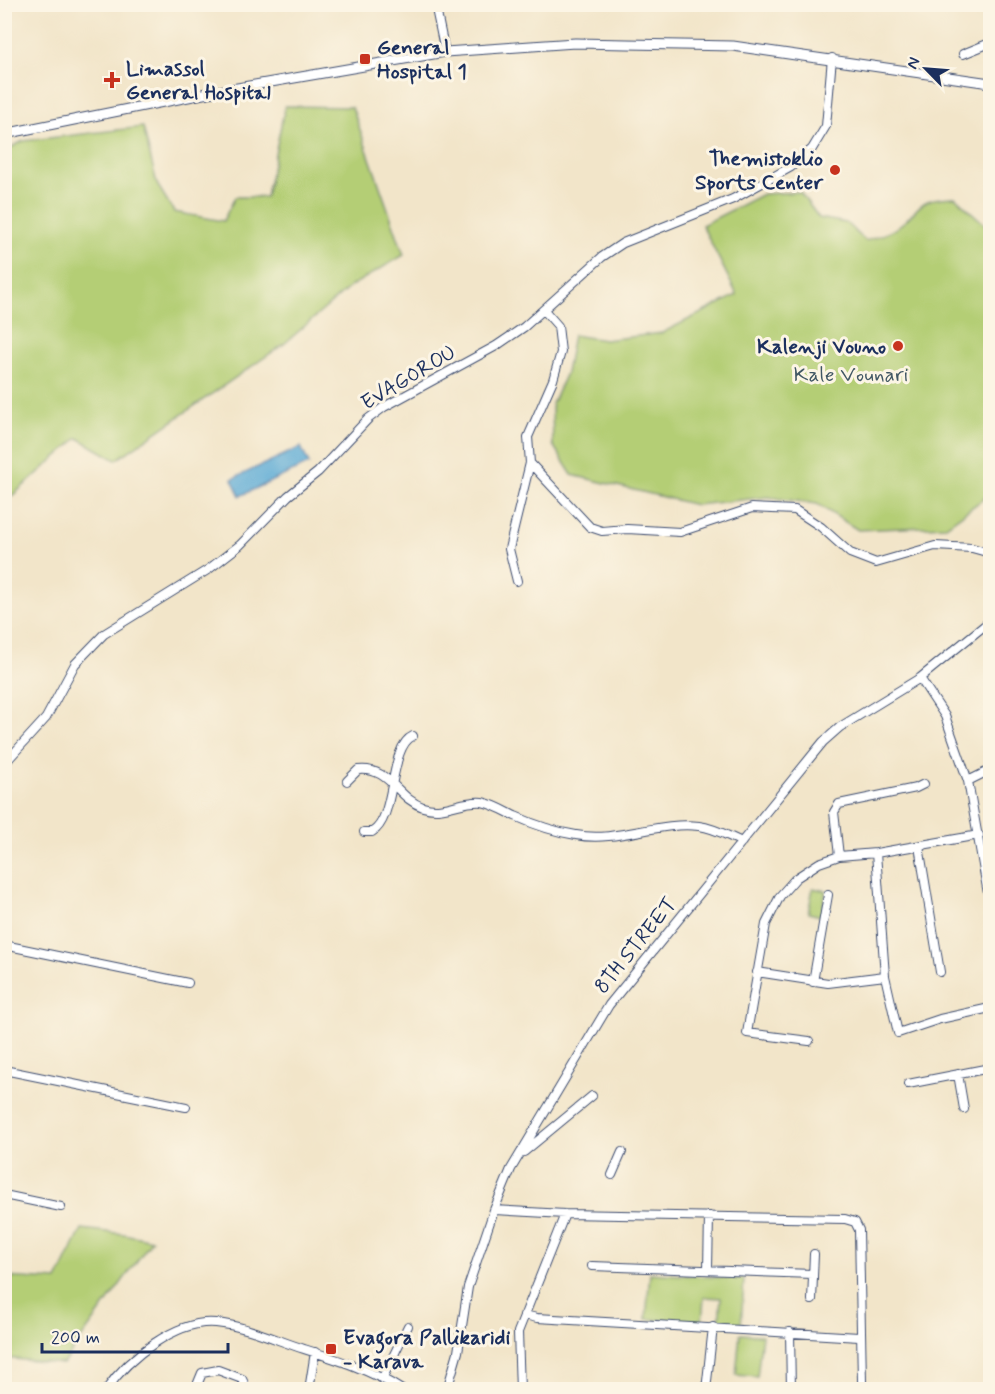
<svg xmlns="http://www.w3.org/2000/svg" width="995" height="1394" viewBox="0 0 995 1394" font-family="Mynerve,sans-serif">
	<rect width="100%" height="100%" fill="#fcf5e5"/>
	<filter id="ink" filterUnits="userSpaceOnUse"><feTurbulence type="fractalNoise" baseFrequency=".0167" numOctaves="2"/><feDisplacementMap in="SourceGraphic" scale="12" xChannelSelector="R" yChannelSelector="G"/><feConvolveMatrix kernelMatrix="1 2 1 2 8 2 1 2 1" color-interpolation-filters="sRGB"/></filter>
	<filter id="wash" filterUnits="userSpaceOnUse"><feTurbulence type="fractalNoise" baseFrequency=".008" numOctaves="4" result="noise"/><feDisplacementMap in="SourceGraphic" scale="24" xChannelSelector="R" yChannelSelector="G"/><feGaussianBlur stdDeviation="1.35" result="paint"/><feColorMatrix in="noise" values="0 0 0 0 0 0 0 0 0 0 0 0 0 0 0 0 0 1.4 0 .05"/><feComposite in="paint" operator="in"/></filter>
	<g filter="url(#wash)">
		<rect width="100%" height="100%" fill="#f2e5c9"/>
		<path fill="#b4ce74" stroke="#687e69" stroke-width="1.5" d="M 285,106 L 352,107 L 404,255 L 351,286 L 284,344 L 116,460 L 78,438 L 5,502 L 5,151 L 23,141 L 143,127 L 157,184 L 174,212 L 223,221 L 235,197 L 266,197 Z
			M 800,192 L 819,218 L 846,223 L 866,241 C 875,237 888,234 896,228 C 925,208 913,198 955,197 L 990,229 L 990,494 L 946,526 L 858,530 L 817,504 L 768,497 L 696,505 L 572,475 L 553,445 L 552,404 L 566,373 L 573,335 L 605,340 L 662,333 L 737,295 L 702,225 L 763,194 Z
			M 813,888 L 826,891 L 821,916 L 808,913 Z
			M 82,1229 L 124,1234 L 152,1240 L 63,1364 L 5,1358 L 5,1277 L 57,1280 Z
			M 650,1273 L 744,1279 L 741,1326 L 719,1324 L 721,1298 L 704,1297 L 702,1323 L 646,1319 Z
			M 740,1334 L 762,1335 L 757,1377 L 736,1375 Z"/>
		<path fill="#5baad5" stroke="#3b6c9a" stroke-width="1.5" d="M 301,447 L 309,464 L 240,496 L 232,479 Z"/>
	</g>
	<g filter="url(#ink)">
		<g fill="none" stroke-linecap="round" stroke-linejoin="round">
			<defs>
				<path id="minor" d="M 435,4 L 445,52
					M 963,54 L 990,43
					M 530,463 L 590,527 L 602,531 L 627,529 L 680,532 L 752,508 L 795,510 L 821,527 L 850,553 L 876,563 L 935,546 L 972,548 L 990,553
					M 517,581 L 509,549 L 530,463 L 528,437 L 553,380 L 561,352 L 558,326 L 544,310
					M 920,678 L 945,716 L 968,781 L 990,905
					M 4,764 L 46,718 L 75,664 L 104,634 L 209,569 L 240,545 L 288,496 L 318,472 L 368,419 L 384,407 L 496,346 L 524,327 L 602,257 L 623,243 L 733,199 L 791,167 L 812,149 L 826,126 L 832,58
					M 347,781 L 358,770 C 389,766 398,799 423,807 C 444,814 461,800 482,802 C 493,804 505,811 515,816 C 535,825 556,832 576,835 C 617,843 658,821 699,826 C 715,828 728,836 742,842
					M 968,781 L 990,770
					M 364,832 L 372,832 C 397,818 388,747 413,736
					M 919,846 L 940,972
					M 876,853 L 885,976 L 898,1033 L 940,1019 L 990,1008
					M 839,856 L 834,812 L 839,804 L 916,788 L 924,784
					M 4,945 L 188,983
					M 757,972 L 828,983 L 885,976
					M 813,982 L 828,895
					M 809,1041 L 747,1033 L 766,924 L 780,896 L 796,878 L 819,863 L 839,856 L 876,853 L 979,835
					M 4,1070 L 186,1107
					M 958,1074 L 964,1109
					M 908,1084 L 990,1068
					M 524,1152 L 592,1096
					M 612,1175 L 622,1152
					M 4,1195 L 61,1207
					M 494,1210 L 565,1214 L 845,1219 L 855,1222 L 859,1230 L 862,1381
					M 592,1266 L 813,1274
					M 708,1269 L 709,1216
					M 812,1300 L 814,1254
					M 524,1315 L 537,1318 L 859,1337
					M 790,1332 L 791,1390
					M 383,1377 L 408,1326
					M 106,1390 C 128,1358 177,1319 216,1323 C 246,1326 276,1340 304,1349 C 339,1360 371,1370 402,1390
					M 195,1390 L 202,1373 L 218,1370 L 242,1379 L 247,1390
					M 309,1390 L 315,1352
					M 447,1390 L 458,1352 L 468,1287 L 494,1210 L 511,1169 L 609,1005 L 823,742 L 840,727 L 920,678 L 990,621
					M 520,1390 L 518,1332 L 565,1214
					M 706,1390 L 713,1327"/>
				<path id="major" d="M 4,134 L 208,93 L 445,52 L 575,43 L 733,46 L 990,83"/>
			</defs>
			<use href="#minor" stroke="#3b4a6e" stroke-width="10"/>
			<use href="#major" stroke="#3b4a6e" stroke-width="11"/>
			<use href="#minor" stroke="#fff" stroke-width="8"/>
			<use href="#major" stroke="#fff" stroke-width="9"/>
		</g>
	</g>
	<g fill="#c8321e" stroke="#fcf5e5" stroke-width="2">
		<rect x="359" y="53" width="12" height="12" rx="3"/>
		<path d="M109 71h6v6h6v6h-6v6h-6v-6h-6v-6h6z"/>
		<circle cx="835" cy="170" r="6"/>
		<circle cx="898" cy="346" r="6"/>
		<rect x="325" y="1343" width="12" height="12" rx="3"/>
	</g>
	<g text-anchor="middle" stroke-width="6" stroke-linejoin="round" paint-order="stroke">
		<g font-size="21" font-weight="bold" fill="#1b2f5e" stroke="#fcf5e5" text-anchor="start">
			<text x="377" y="54">General<tspan x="377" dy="24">Hospital 1</tspan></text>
			<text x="126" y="75">Limassol<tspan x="126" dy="24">General Hospital</tspan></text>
			<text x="823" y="165" text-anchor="end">Themistoklio<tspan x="823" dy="24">Sports Center</tspan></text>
			<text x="886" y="353" text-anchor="end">Kalenji Vouno</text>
			<text x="343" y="1344">Evagora Pallikaridi<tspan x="343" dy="24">- Karava</tspan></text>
		</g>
		<g font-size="21" fill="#415764" stroke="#fcf5e5">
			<text x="851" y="381">Kale Vounari</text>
		</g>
		<g font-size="21" fill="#1b2f5e" stroke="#fcf5e5">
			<text transform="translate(408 377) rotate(-31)" y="7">EVAGOROU</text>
			<text transform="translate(635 945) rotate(-51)" y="7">8TH STREET</text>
		</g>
	</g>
	<rect width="995" height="1394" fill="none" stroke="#fcf5e5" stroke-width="24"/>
	<g transform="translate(926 69) rotate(295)" stroke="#fcf5e5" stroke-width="4.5" paint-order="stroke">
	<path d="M0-4.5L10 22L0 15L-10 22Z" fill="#1b2f5e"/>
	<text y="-9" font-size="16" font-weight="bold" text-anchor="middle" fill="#1b2f5e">N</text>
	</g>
	<path d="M42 1343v9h186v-9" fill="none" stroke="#1b2f5e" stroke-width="3"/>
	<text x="51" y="1343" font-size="18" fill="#1b2f5e" stroke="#fcf5e5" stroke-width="4.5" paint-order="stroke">200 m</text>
</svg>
